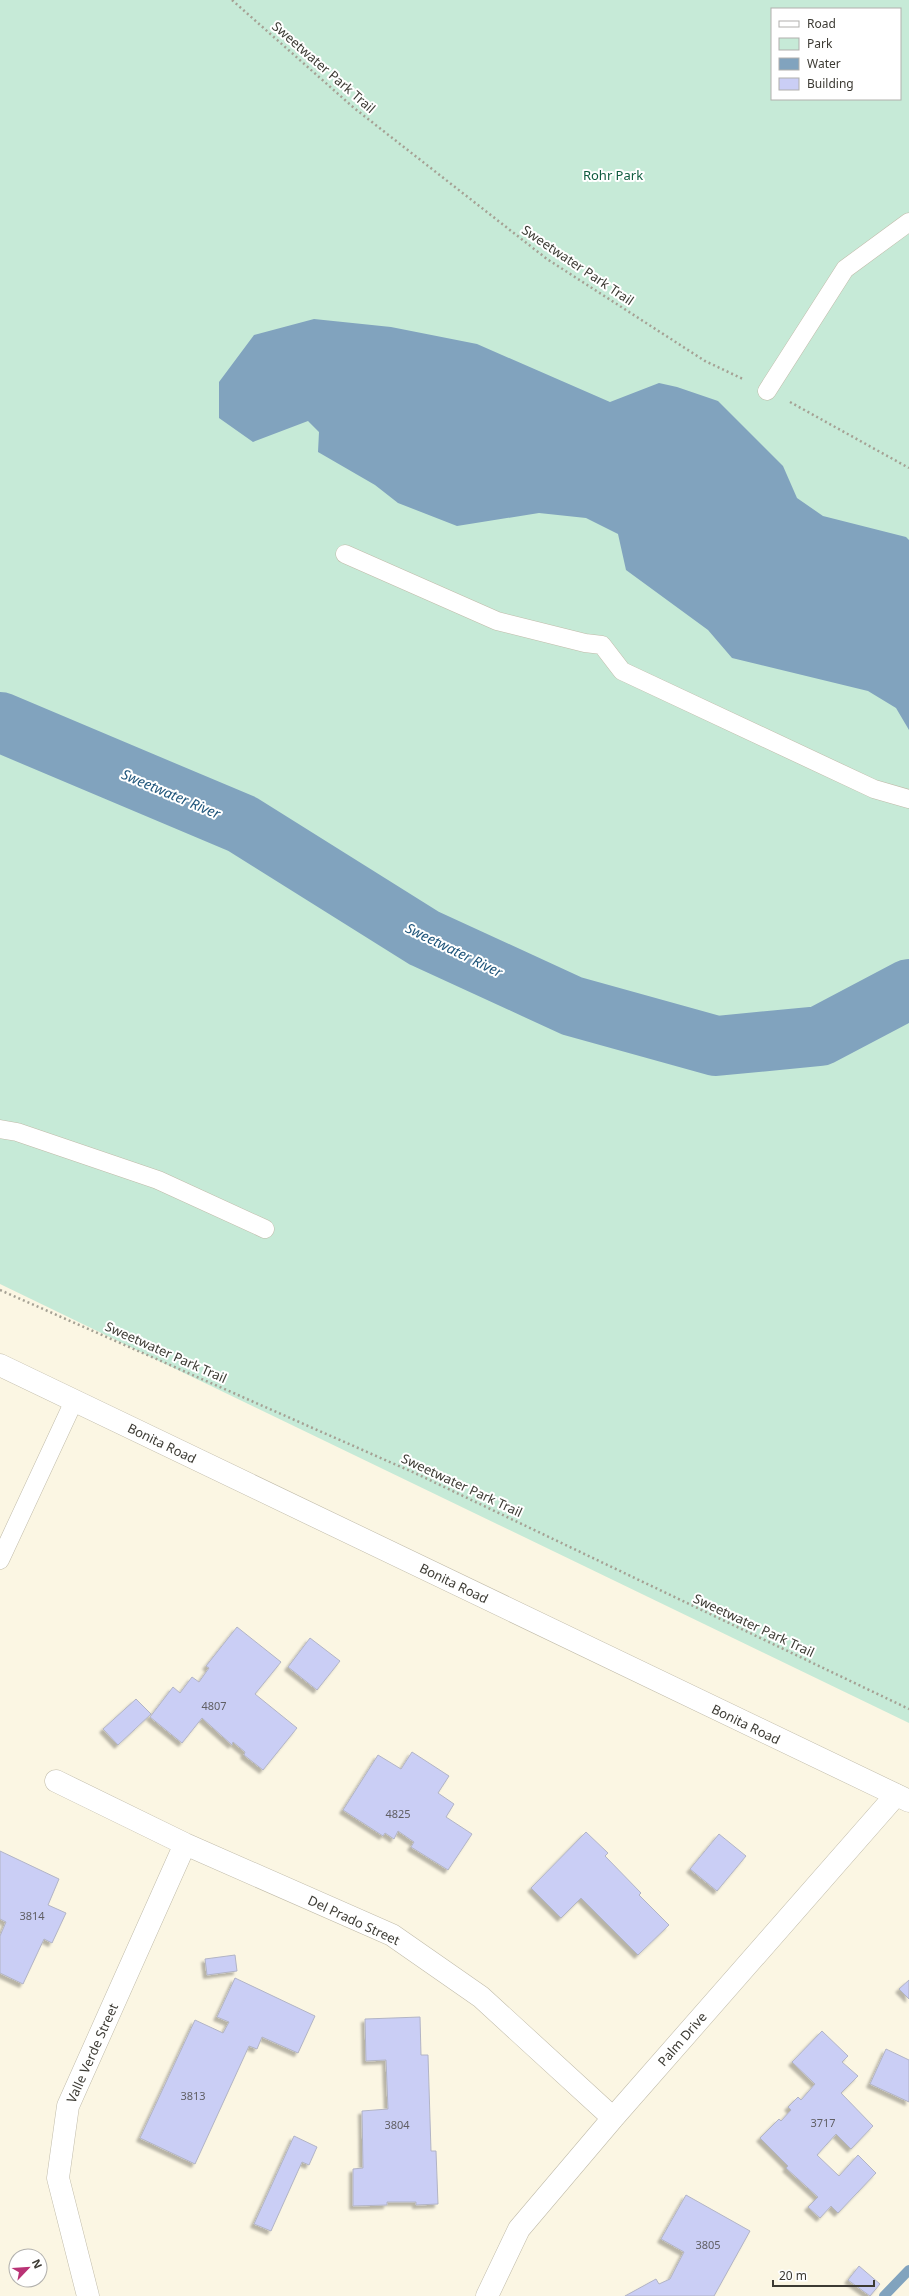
<svg xmlns="http://www.w3.org/2000/svg" width="909" height="2296" viewBox="0 0 909 2296" font-family="'Noto Sans',sans-serif">
	<defs>
		<filter id="shadow"><feDropShadow dx="-3.5" dy="3.5" stdDeviation="1" flood-color="#0004"/></filter>
	</defs>
	<rect width="100%" height="100%" fill="#fbf6e3"/>
	<path fill="#c6ead7" fill-rule="evenodd" d="M 0,0 L 909,0 L 909,1723 L 0,1284 ZM 772,9 L 900,9 L 900,99 L 772,99 Z"/>
	<path fill="#81a3be" d="M 314,319 L 391,327 L 477,344 L 610,402 L 659,383 L 677,387 L 718,401 L 783,466 L 797,498 L 823,516 L 906,537 L 909,540 L 909,730 L 896,708 L 868,691 L 732,658 L 708,630 L 626,570 L 618,534 L 586,518 L 539,513 L 457,526 L 398,503 L 375,485 L 318,452 L 319,432 L 308,421 L 253,442 L 219,418 L 219,382 L 254,335 Z"/>
	<g fill="none" stroke-linecap="round" stroke-linejoin="round">
		<path stroke="#81a3be" stroke-width="10" d="M 884,2296 L 909,2270"/>
		<path stroke="#81a3be" stroke-width="60" d="M 0,722 L 242,824 L 424,938 L 572,1006 L 716,1046 L 820,1036 L 909,989"/>
	</g>
	<path fill="#cacef5" stroke="#b2b4c5" filter="url(#shadow)" d="M 237,1627 L 281,1662 L 255,1694 L 297,1728 L 263,1770 L 244,1755 L 245,1752 L 233,1742 L 232,1745 L 202,1718 L 182,1743 L 150,1717 L 173,1687 L 180,1693 L 192,1677 L 199,1682 L 209,1668 L 206,1666 Z
		M 310,1638 L 340,1661 L 317,1690 L 288,1667 Z
		M 136,1699 L 151,1714 L 118,1745 L 103,1729 Z
		M 412,1752 L 449,1776 L 438,1793 L 454,1804 L 446,1817 L 472,1834 L 448,1870 L 411,1847 L 414,1842 L 398,1831 L 394,1839 L 385,1833 L 383,1836 L 343,1810 L 378,1755 L 401,1769 Z
		M 586,1832 L 608,1853 L 605,1856 L 641,1893 L 639,1895 L 669,1925 L 638,1955 L 581,1898 L 561,1918 L 531,1888 Z
		M 719,1834 L 746,1856 L 717,1891 L 690,1869 Z
		M 0,1851 L 59,1879 L 48,1905 L 66,1913 L 52,1943 L 44,1939 L 23,1984 L 0,1973 L 0,1936 L 6,1922 L 0,1919 Z
		M 235,1955 L 237,1971 L 207,1975 L 205,1959 Z
		M 235,1978 L 315,2016 L 298,2053 L 262,2037 L 257,2049 L 249,2046 L 195,2164 L 140,2138 L 195,2020 L 223,2033 L 229,2022 L 217,2017 Z
		M 909,1980 L 909,1999 L 899,1989 Z
		M 420,2017 L 421,2055 L 428,2055 L 431,2151 L 436,2151 L 438,2204 L 416,2205 L 416,2202 L 387,2202 L 387,2205 L 353,2206 L 353,2169 L 363,2168 L 362,2111 L 388,2109 L 386,2060 L 366,2061 L 365,2019 Z
		M 822,2031 L 848,2056 L 842,2062 L 858,2076 L 841,2093 L 873,2126 L 851,2149 L 836,2134 L 817,2155 L 839,2176 L 858,2155 L 876,2173 L 838,2213 L 831,2206 L 820,2218 L 808,2207 L 818,2197 L 786,2168 L 788,2166 L 760,2138 L 779,2119 L 781,2121 L 791,2110 L 788,2107 L 798,2097 L 801,2100 L 815,2084 L 792,2062 Z
		M 886,2049 L 909,2060 L 909,2102 L 870,2084 Z
		M 294,2136 L 317,2147 L 309,2165 L 302,2162 L 271,2231 L 254,2224 Z
		M 686,2195 L 750,2231 L 714,2296 L 625,2296 L 656,2279 L 659,2284 L 670,2279 L 684,2252 L 661,2239 Z
		M 859,2266 L 880,2284 L 870,2296 L 848,2280 Z"/>
	<g fill="none" stroke-linecap="round" stroke-linejoin="round">
		<defs>
			<path id="service" d="M 767,391 L 845,269 L 909,222
				M 345,554 L 497,621 L 585,643 L 602,645 L 622,671 L 874,789 L 909,799
				M 0,1129 L 17,1132 L 158,1180 L 265,1229
				M 0,1560 L 74,1401"/>
			<path id="minor" d="M 56,1781 L 185,1844 L 392,1935 L 481,1997 L 613,2118
				M 88,2296 L 58,2178 L 68,2106 L 185,1844
				M 487,2296 L 519,2229 L 613,2118 L 896,1795"/>
			<path id="primary" d="M 0,1365 L 909,1801"/>
		</defs>
		<use href="#service" stroke="#c0bba9" stroke-width="19"/>
		<use href="#minor" stroke="#c0bba9" stroke-width="23"/>
		<use href="#primary" stroke="#c0bba9" stroke-width="23"/>
		<path stroke="#a5a194" stroke-width="2.5" stroke-dasharray="2 3" stroke-linecap="butt" d="M 232,0 L 354,108 L 547,259 L 705,361 L 743,379
			M 790,402 L 909,468
			M 0,1290 L 417,1474 L 909,1709"/>
		<use href="#service" stroke="#fff" stroke-width="18"/>
		<use href="#minor" stroke="#fff" stroke-width="22"/>
		<use href="#primary" stroke="#fff" stroke-width="22"/>
	</g>
	<g text-anchor="middle" stroke-width="4" stroke-linejoin="round" paint-order="stroke">
		<g font-size="11" fill="#605f64">
			<text x="214" y="1710">4807</text>
			<text x="398" y="1818">4825</text>
			<text x="32" y="1920">3814</text>
			<text x="193" y="2100">3813</text>
			<text x="823" y="2127">3717</text>
			<text x="397" y="2129">3804</text>
			<text x="708" y="2249">3805</text>
		</g>
		<g font-size="13" fill="#3c3a33" stroke="#fff">
			<text transform="translate(324 67) rotate(41)" y="5">Sweetwater Park Trail</text>
			<text transform="translate(578 265) rotate(34)" y="5">Sweetwater Park Trail</text>
			<text transform="translate(166 1352) rotate(24)" y="5">Sweetwater Park Trail</text>
			<text transform="translate(162 1443) rotate(26)" y="5">Bonita Road</text>
			<text transform="translate(462 1485) rotate(25)" y="5">Sweetwater Park Trail</text>
			<text transform="translate(454 1583) rotate(26)" y="5">Bonita Road</text>
			<text transform="translate(754 1625) rotate(25)" y="5">Sweetwater Park Trail</text>
			<text transform="translate(746 1724) rotate(26)" y="5">Bonita Road</text>
			<text transform="translate(354 1920) rotate(25)" y="5">Del Prado Street</text>
			<text transform="translate(682 2039) rotate(-49)" y="5">Palm Drive</text>
			<text transform="translate(92 2053) rotate(-66)" y="5">Valle Verde Street</text>
		</g>
		<g font-size="13" fill="#0e5a3e" stroke="#fff">
			<text x="613" y="180">Rohr Park</text>
		</g>
		<g font-size="14" font-style="italic" fill="#1f557b" stroke="#fff">
			<text transform="translate(171 794) rotate(23)" y="5">Sweetwater River</text>
			<text transform="translate(454 950) rotate(26)" y="5">Sweetwater River</text>
		</g>
	</g>
	<rect x="771" y="8" width="130" height="92" fill="#ffffff" stroke="#b1b0ad"/>
	<rect x="779" y="21" width="20" height="6" fill="#ffffff" stroke="#b1b0ad"/>
	<text x="807" y="28" font-size="12" fill="#3c3a33">Road</text>
	<rect x="779" y="38" width="20" height="12" fill="#c6ead7" stroke="#b1b0ad"/>
	<text x="807" y="48" font-size="12" fill="#3c3a33">Park</text>
	<rect x="779" y="58" width="20" height="12" fill="#81a3be" stroke="#b1b0ad"/>
	<text x="807" y="68" font-size="12" fill="#3c3a33">Water</text>
	<rect x="779" y="78" width="20" height="12" fill="#cacef5" stroke="#b1b0ad"/>
	<text x="807" y="88" font-size="12" fill="#3c3a33">Building</text>
	<g transform="translate(28 2268) rotate(65)"><circle r="19" fill="#ffffff" stroke="#b1b0ad"/>
	<path d="M0-3L7 15L0 10L-7 15Z" fill="#b93375"/>
	<text y="-6" font-size="11" font-weight="bold" text-anchor="middle" fill="#3c3a33">N</text>
	</g>
	<path d="M773 2280v6h101v-6" fill="none" stroke="#3c3a33" stroke-width="2"/>
	<text x="779" y="2280" font-size="12" fill="#3c3a33" stroke="#ffffff" stroke-width="3" paint-order="stroke">20 m</text>
</svg>
